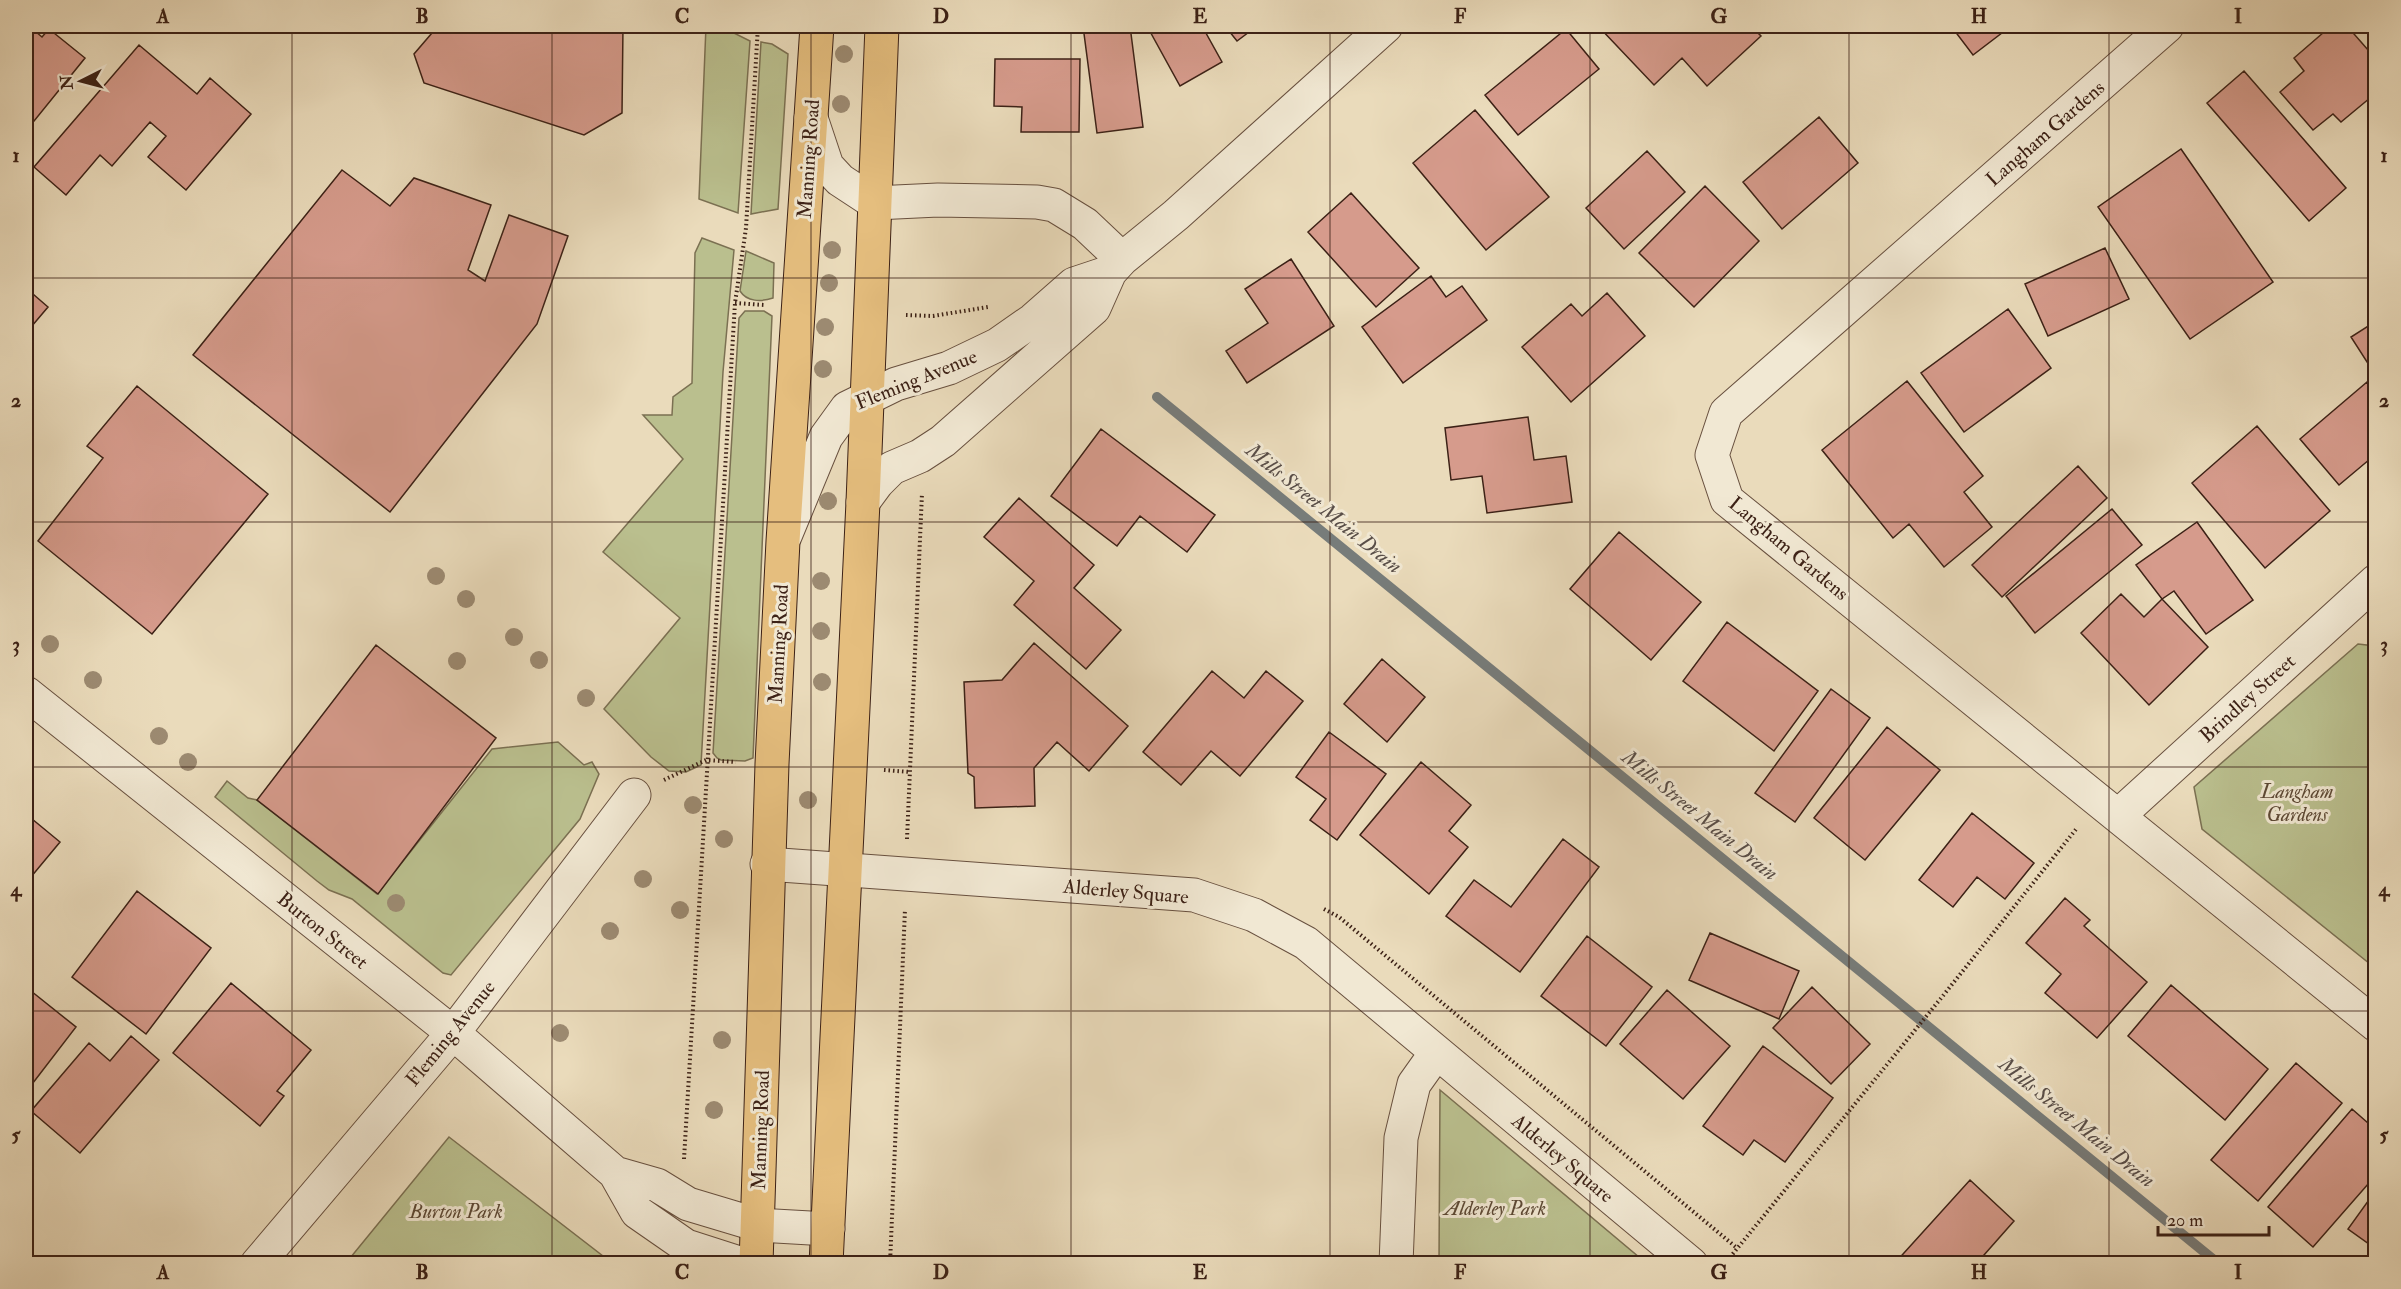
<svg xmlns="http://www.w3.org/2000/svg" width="2401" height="1289" viewBox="0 0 2401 1289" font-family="'IM FELL Double Pica',serif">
	<rect width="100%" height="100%" fill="#eadbbb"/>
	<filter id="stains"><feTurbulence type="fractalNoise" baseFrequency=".00333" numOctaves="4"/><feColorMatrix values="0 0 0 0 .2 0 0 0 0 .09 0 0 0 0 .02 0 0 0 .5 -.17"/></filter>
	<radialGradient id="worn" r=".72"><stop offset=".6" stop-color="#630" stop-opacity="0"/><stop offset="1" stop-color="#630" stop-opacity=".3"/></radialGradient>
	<path fill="#babf8e" stroke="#7b7052" stroke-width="1.5" d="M 706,26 L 720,26 L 750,41 L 738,213 L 699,199 Z
		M 761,42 L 772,44 L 788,54 L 778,209 L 751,214 Z
		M 702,238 L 734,250 L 723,372 L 701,765 L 686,772 L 669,771 L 651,757 L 604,709 L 680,618 L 603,552 L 683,459 L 643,415 L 672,415 L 673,397 L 692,383 L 695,253 Z
		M 746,251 L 774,263 L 773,298 C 761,302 747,302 740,291 Z
		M 745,311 L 764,311 L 772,316 L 753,758 L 745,761 L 721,760 L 717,758 L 713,753 L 739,318 Z
		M 2358,644 L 2375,646 L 2375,968 L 2202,829 L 2194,787 Z
		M 558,742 L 584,765 L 592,762 L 599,774 L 580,819 L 451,975 L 443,973 L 352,899 L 329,890 L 317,881 L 215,797 L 227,781 L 248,798 L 257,800 L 377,894 L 492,749 Z
		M 1440,1090 L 1646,1263 L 1439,1263 Z
		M 449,1137 L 612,1263 L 346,1263 Z"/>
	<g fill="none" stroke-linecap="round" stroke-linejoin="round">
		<path stroke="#777c7a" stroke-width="10" d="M 1157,397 L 2219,1264"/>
	</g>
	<path fill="#d69b8c" stroke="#3c2116" stroke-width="1.5" d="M 29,26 L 42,37 L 49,29 L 85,58 L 26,131 L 26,29 Z
		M 438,26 L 623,26 L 622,113 L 584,135 L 424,83 L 414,54 Z
		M 1083,26 L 1130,26 L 1143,127 L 1097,133 Z
		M 1147,26 L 1202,26 L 1222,62 L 1180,86 Z
		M 1225,26 L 1257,26 L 1237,41 Z
		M 1598,26 L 1751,26 L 1761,36 L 1707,86 L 1682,58 L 1654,85 Z
		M 1951,26 L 2011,26 L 1973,55 Z
		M 2331,26 L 2347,26 L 2376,59 L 2376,93 L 2341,122 L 2333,114 L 2313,130 L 2280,92 L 2304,71 L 2294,58 Z
		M 1566,29 L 1599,69 L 1518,135 L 1485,95 Z
		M 139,45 L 197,94 L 210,78 L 251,114 L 186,190 L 148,157 L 166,136 L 150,122 L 112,166 L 100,155 L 66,195 L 34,167 Z
		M 995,59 L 1080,59 L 1079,132 L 1021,132 L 1022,107 L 994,106 Z
		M 2244,71 L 2346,188 L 2309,221 L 2207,103 Z
		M 1475,110 L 1549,197 L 1486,250 L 1413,163 Z
		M 1819,117 L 1858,163 L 1782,229 L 1743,182 Z
		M 2181,149 L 2273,282 L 2190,339 L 2098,207 Z
		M 1647,151 L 1685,192 L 1624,249 L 1586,208 Z
		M 342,170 L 390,206 L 414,178 L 491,205 L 468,270 L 485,281 L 509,215 L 568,236 L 537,324 L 390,512 L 193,355 Z
		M 1705,186 L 1759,241 L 1694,307 L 1639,253 Z
		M 1351,193 L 1419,268 L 1376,307 L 1308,232 Z
		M 2105,248 L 2129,299 L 2048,336 L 2025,284 Z
		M 1291,259 L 1334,326 L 1247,383 L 1226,351 L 1268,323 L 1245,289 Z
		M 1431,276 L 1446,297 L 1462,286 L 1487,320 L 1403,383 L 1362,327 Z
		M 26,288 L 48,307 L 26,333 Z
		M 1607,293 L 1645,336 L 1571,402 L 1522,347 L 1571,304 L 1582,316 Z
		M 2008,309 L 2051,368 L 1964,432 L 1921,373 Z
		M 2376,321 L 2376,376 L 2351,337 Z
		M 1907,381 L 1983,476 L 1964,492 L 1992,527 L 1944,567 L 1909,524 L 1893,538 L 1822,450 Z
		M 2367,382 L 2376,392 L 2376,454 L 2339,485 L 2300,439 Z
		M 137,386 L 268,494 L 152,634 L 38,541 L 103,458 L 87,446 Z
		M 1528,417 L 1534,460 L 1566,456 L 1572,502 L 1487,513 L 1482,476 L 1451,480 L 1445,428 Z
		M 2257,426 L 2330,511 L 2265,568 L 2192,483 Z
		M 1101,429 L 1215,515 L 1187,552 L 1140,516 L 1117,546 L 1051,496 Z
		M 2078,466 L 2107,498 L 2002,597 L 1972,565 Z
		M 1019,498 L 1094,565 L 1074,588 L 1121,630 L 1086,669 L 1014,605 L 1034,581 L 984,537 Z
		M 2112,509 L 2142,545 L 2035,633 L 2006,596 Z
		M 2197,522 L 2253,600 L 2206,634 L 2174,591 L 2162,599 L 2136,565 Z
		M 1619,532 L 1701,602 L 1651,660 L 1570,589 Z
		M 2121,594 L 2144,617 L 2162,599 L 2208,647 L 2149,705 L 2081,633 Z
		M 1727,622 L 1818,691 L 1774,751 L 1683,681 Z
		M 1034,643 L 1128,726 L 1089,771 L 1057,742 L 1034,768 L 1035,806 L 975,808 L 974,777 L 968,773 L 964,682 L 1002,680 Z
		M 376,645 L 496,738 L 378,894 L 257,800 Z
		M 1382,659 L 1425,697 L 1387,742 L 1344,704 Z
		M 1212,671 L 1244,698 L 1266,671 L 1303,701 L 1240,776 L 1211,751 L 1181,785 L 1143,752 Z
		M 1831,689 L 1870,718 L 1795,822 L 1755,793 Z
		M 1887,727 L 1940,770 L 1865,860 L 1814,818 Z
		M 1329,732 L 1386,774 L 1337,840 L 1310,820 L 1326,799 L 1296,777 Z
		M 1421,762 L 1471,805 L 1449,831 L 1468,847 L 1429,894 L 1360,835 Z
		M 1972,813 L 2034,863 L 2005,899 L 1977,877 L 1953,907 L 1919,880 Z
		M 26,814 L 60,842 L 26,883 Z
		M 1563,839 L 1599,867 L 1520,972 L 1446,916 L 1474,880 L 1511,907 Z
		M 137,891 L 211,948 L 146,1034 L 72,977 Z
		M 2065,898 L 2090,920 L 2084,926 L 2147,982 L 2097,1038 L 2045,993 L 2061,974 L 2026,943 Z
		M 1710,933 L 1799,971 L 1779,1019 L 1689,980 Z
		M 1587,936 L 1652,987 L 1606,1046 L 1541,996 Z
		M 231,983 L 311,1050 L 277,1091 L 284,1096 L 260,1126 L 173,1053 Z
		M 2171,985 L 2268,1069 L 2225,1120 L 2128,1036 Z
		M 26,987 L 76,1027 L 26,1092 Z
		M 1812,987 L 1870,1044 L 1831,1084 L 1773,1028 Z
		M 1667,990 L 1730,1046 L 1683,1099 L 1620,1044 Z
		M 131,1036 L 159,1060 L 80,1153 L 31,1111 L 89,1043 L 110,1061 Z
		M 1763,1046 L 1833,1098 L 1785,1162 L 1754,1140 L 1743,1155 L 1703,1126 Z
		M 2296,1063 L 2342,1103 L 2258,1201 L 2211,1160 Z
		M 2352,1109 L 2376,1130 L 2376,1175 L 2313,1247 L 2268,1207 Z
		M 1970,1180 L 2014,1221 L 1984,1255 L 1993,1264 L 1894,1264 Z
		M 2376,1190 L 2376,1249 L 2348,1229 Z"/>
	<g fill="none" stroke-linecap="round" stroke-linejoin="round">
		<defs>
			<path id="minor" d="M 2167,26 L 1726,413 L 1712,455 L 1727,500 L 2376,1025
				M 26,693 L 453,1033 L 615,1173 L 637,1212 L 686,1246 L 742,1264
				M 2118,816 L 2376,581
				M 767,864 L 1194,895 L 1254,915 L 1306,943 L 1691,1264
				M 615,1173 L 657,1185 L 688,1204 L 758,1225 L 828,1229
				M 257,1264 L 453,1033 L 634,795
				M 1396,1264 L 1401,1138 L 1414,1084 L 1436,1053"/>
			<path id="tertiary" d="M 811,118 L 827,166 L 840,180 L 875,203 L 938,200 L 1037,202 L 1054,205 L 1085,224 L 1122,259
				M 863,502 L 877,483 L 892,468 L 920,456 L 943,441 L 1094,308 L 1110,272 L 1122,259 L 1176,215 L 1386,26
				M 785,536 L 826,437 L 847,408 L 896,384 L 949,368 L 997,345 L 1033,320 L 1074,284 L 1110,272"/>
			<path id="primary" d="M 756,1264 L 772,764 L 783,541 L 817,26
				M 826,1264 L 863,502 L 882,26"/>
		</defs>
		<use href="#minor" stroke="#68503f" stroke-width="35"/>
		<use href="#tertiary" stroke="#68503f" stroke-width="35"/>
		<use href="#primary" stroke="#3c2116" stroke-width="35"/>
		<path stroke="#3c2116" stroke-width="4" stroke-dasharray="1.5 3" stroke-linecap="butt" d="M 735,303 L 764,305
			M 906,315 L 933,316 L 988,307
			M 884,770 L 910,772
			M 664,780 L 706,760 L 736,762
			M 907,839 L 922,493
			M 1324,909 L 1339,917 L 1737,1248
			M 684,1159 L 735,303 L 746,228 L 758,26
			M 1727,1261 L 1942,997 L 2077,828
			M 890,1264 L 905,909"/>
		<use href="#minor" stroke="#f1e8d3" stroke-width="33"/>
		<use href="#tertiary" stroke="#f1e8d3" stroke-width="33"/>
		<use href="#primary" stroke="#e5be7e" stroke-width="33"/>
	</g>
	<g fill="#9c8a71">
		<circle cx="844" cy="54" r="9"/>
		<circle cx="841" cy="104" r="9"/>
		<circle cx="832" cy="250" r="9"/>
		<circle cx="829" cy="283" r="9"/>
		<circle cx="825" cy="327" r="9"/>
		<circle cx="823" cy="369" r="9"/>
		<circle cx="828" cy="501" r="9"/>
		<circle cx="436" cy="576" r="9"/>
		<circle cx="821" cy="581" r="9"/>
		<circle cx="466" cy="599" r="9"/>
		<circle cx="821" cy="631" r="9"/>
		<circle cx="514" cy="637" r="9"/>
		<circle cx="50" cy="644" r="9"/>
		<circle cx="539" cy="660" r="9"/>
		<circle cx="457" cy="661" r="9"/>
		<circle cx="93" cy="680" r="9"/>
		<circle cx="822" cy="682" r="9"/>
		<circle cx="586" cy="698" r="9"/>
		<circle cx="159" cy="736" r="9"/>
		<circle cx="188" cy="762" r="9"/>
		<circle cx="808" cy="800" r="9"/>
		<circle cx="693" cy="805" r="9"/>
		<circle cx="724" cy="839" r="9"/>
		<circle cx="643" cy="879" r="9"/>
		<circle cx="396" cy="903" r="9"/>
		<circle cx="680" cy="910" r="9"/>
		<circle cx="610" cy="931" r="9"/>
		<circle cx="560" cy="1033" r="9"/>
		<circle cx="722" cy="1040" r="9"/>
		<circle cx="714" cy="1110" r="9"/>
	</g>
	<path fill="none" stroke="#3c2116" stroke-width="1.5" stroke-opacity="0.55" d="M 292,26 L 292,1264M 552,26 L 552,1264M 811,26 L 811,1264M 1071,26 L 1071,1264M 1330,26 L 1330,1264M 1590,26 L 1590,1264M 1849,26 L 1849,1264M 2109,26 L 2109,1264M 26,278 L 2376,278M 26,522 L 2376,522M 26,767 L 2376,767M 26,1011 L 2376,1011"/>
	<g text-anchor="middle" stroke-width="6" stroke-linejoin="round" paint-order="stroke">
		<g font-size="20" fill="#3c2116" stroke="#f1e8d3">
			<text transform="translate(2045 133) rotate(-41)" y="7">Langham Gardens</text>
			<text transform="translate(808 159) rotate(-86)" y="7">Manning Road</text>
			<text transform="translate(916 379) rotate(-22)" y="7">Fleming Avenue</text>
			<text transform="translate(1789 548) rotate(40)" y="7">Langham Gardens</text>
			<text transform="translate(778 644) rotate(-87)" y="7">Manning Road</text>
			<text transform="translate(2247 698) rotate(-42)" y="7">Brindley Street</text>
			<text transform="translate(1126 891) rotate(5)" y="7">Alderley Square</text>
			<text transform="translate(323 930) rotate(39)" y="7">Burton Street</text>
			<text transform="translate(450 1033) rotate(-51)" y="7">Fleming Avenue</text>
			<text transform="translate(760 1130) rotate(-88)" y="7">Manning Road</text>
			<text transform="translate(1563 1158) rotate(40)" y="7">Alderley Square</text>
		</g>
		<g font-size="20" font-style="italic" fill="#5c4834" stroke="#f1e8d3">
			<text x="2297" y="798">Langham<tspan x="2297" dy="23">Gardens</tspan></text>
			<text x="1495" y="1215">Alderley Park</text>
			<text x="456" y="1218">Burton Park</text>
		</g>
		<g font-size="21" font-style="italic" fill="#594e48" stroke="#f1e8d3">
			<text transform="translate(1324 508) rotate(39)" y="7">Mills Street Main Drain</text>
			<text transform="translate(1700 815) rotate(39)" y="7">Mills Street Main Drain</text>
			<text transform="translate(2077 1122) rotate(39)" y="7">Mills Street Main Drain</text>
		</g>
	</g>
	<rect width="2401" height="1289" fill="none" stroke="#eadbbb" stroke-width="66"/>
	<g transform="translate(81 81) rotate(264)" stroke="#f1e8d3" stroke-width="4.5" paint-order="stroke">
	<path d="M0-4.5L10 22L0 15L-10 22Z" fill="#3c2116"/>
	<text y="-9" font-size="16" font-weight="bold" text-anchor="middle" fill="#3c2116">N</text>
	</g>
	<path d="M2158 1226v9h111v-9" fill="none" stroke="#3c2116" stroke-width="3"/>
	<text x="2167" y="1226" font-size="18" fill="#3c2116" stroke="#f1e8d3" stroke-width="4.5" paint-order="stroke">20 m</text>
	<rect x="33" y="33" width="2335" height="1223" fill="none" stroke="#3c2116" stroke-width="2"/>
	<g font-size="20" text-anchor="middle" font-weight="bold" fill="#3c2116">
		<text x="163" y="23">A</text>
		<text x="422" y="23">B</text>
		<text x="682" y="23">C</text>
		<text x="941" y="23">D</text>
		<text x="1200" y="23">E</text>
		<text x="1460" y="23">F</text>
		<text x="1719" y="23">G</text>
		<text x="1979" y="23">H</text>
		<text x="2238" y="23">I</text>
		<text x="16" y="162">1</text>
		<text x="2384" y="162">1</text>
		<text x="16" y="407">2</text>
		<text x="2384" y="407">2</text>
		<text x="16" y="651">3</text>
		<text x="2384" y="651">3</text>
		<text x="16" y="896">4</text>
		<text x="2384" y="896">4</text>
		<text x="16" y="1141">5</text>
		<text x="2384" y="1141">5</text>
		<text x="163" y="1279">A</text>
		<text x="422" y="1279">B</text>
		<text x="682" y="1279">C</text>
		<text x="941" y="1279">D</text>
		<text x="1200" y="1279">E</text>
		<text x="1460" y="1279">F</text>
		<text x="1719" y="1279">G</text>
		<text x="1979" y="1279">H</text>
		<text x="2238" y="1279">I</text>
	</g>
	<rect width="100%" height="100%" filter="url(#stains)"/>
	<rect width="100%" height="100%" fill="url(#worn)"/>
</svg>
